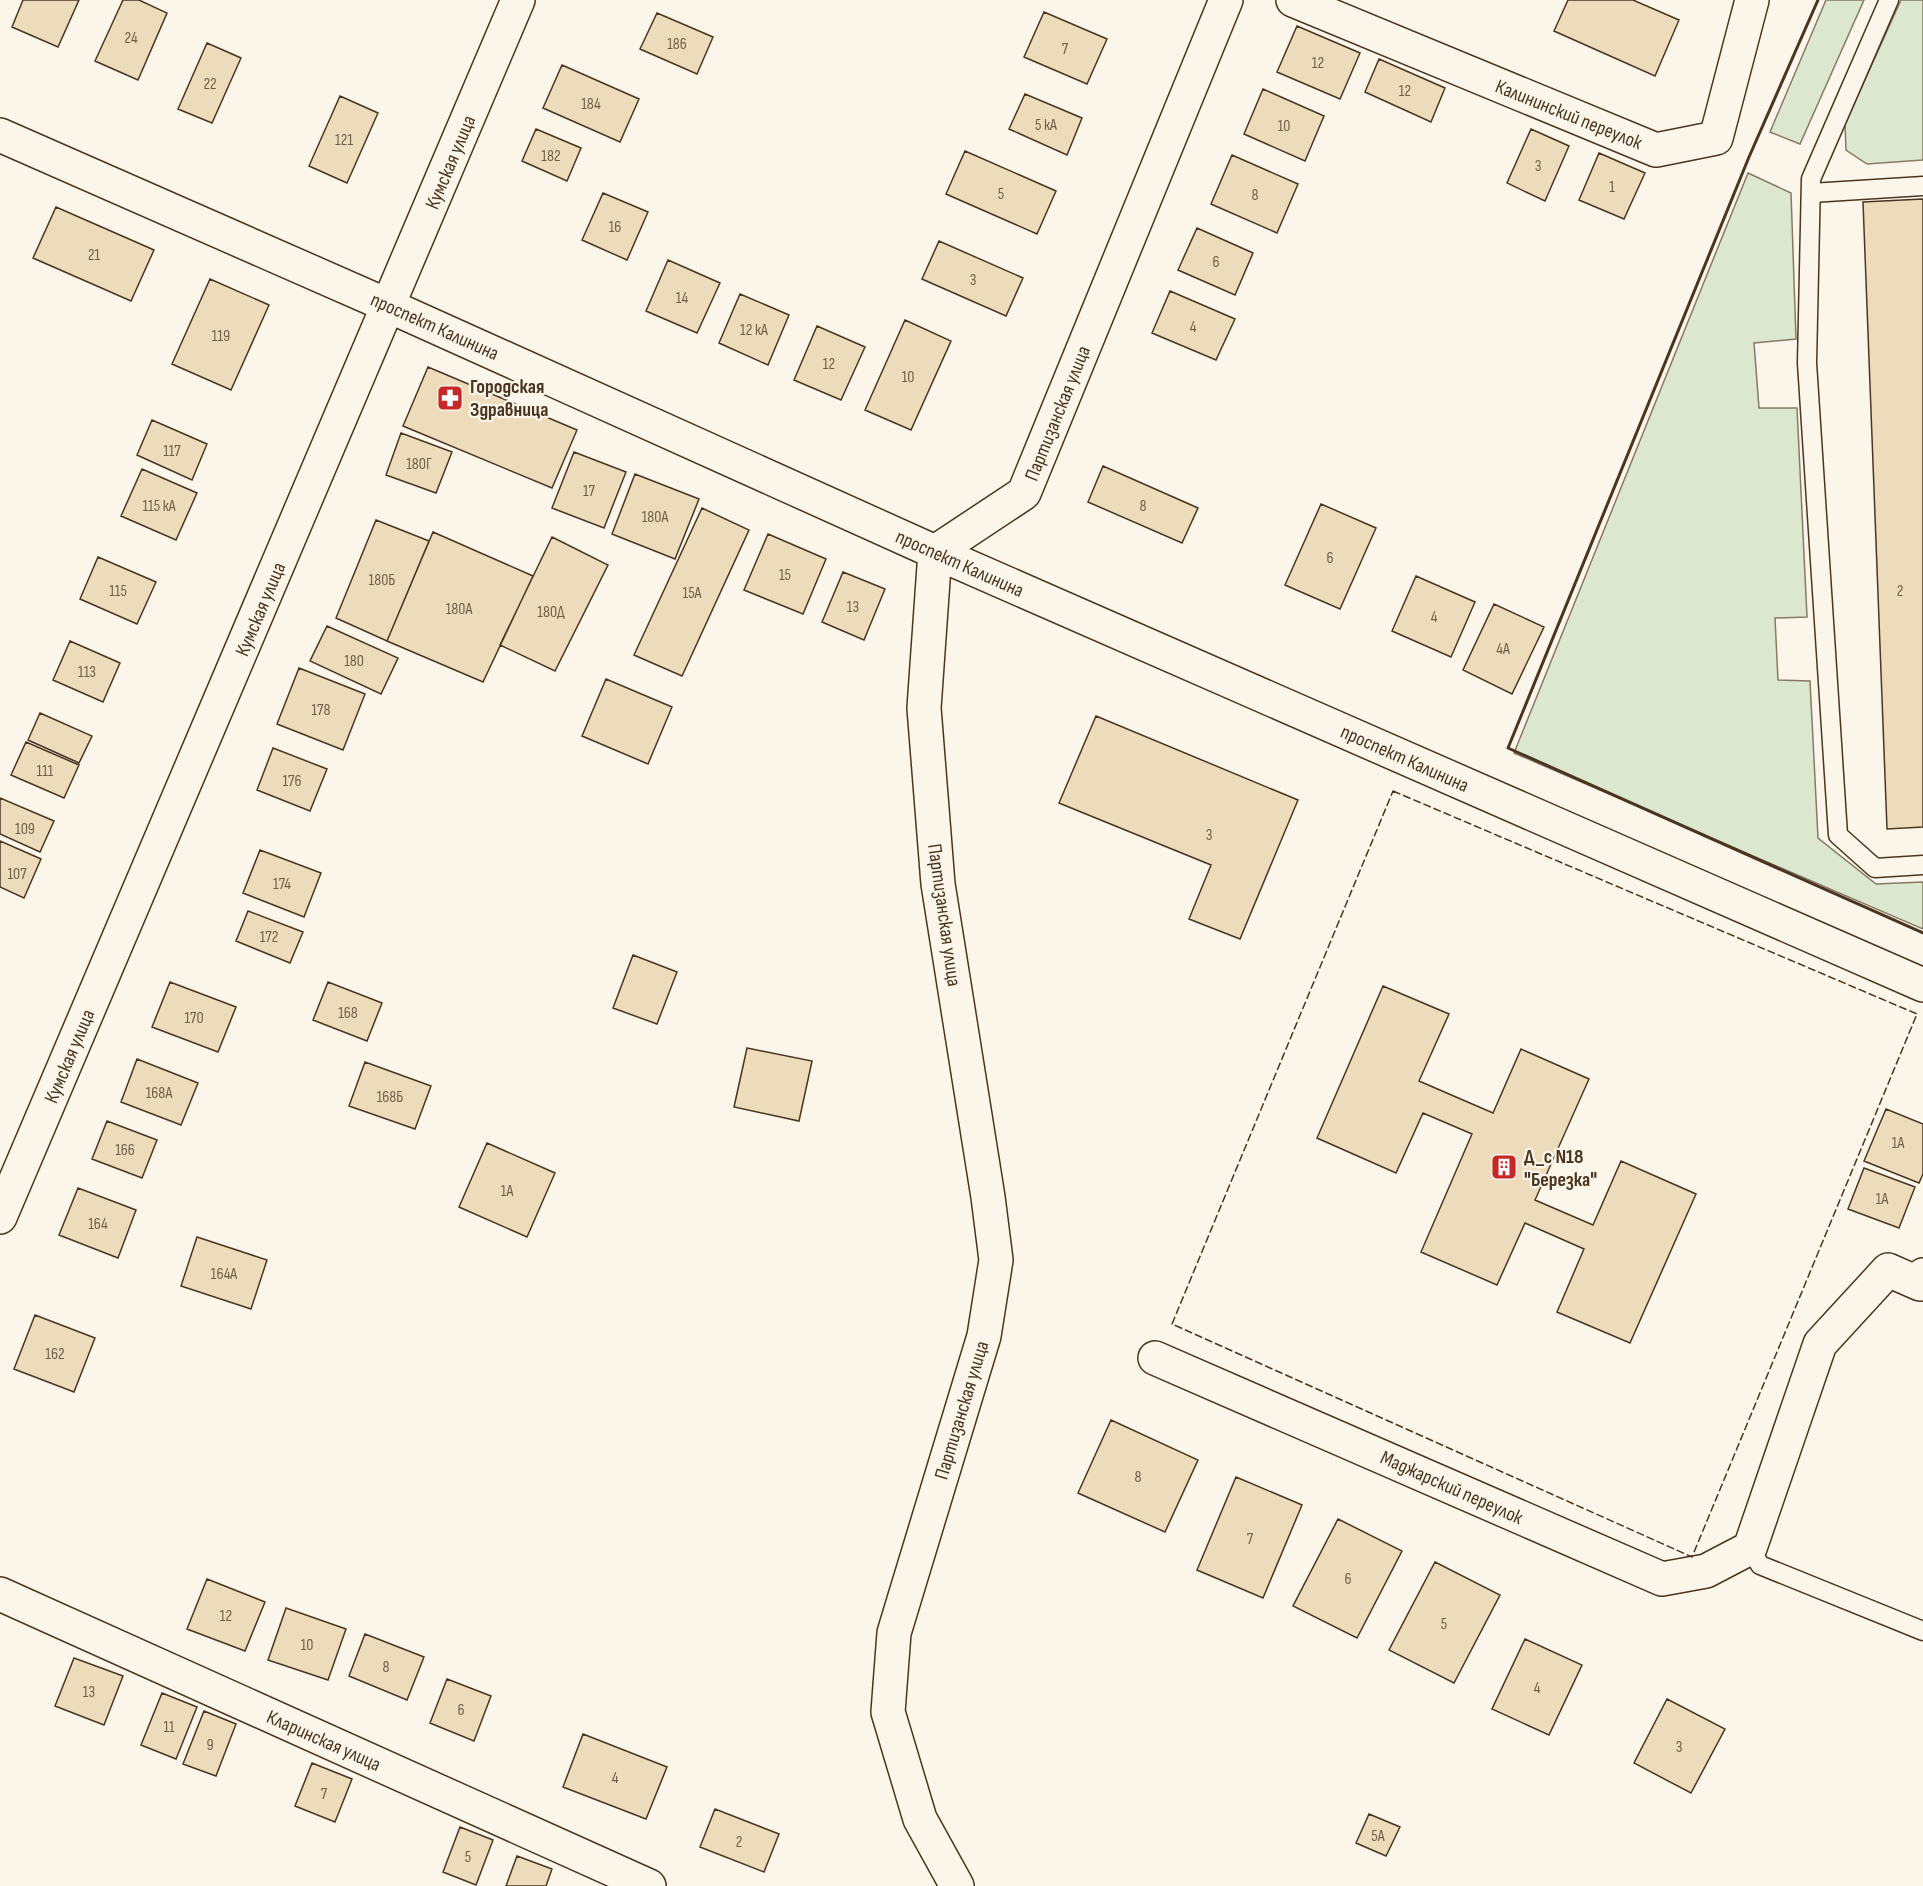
<svg xmlns="http://www.w3.org/2000/svg" width="1923" height="1886" viewBox="0 0 1923 1886" font-family="'Sofia Sans Condensed',sans-serif">
	<rect width="100%" height="100%" fill="#fbf6e9"/>
	<path fill="#dce7d0" stroke="#887966" stroke-width="1.5" d="M 1826,0 L 1864,0 L 1800,144 L 1770,132 Z
		M 1901,0 L 1923,0 L 1923,160 L 1867,164 L 1846,150 L 1845,124 Z
		M 1748,173 L 1791,193 L 1796,339 L 1754,343 L 1759,408 L 1797,408 L 1807,617 L 1775,618 L 1778,680 L 1810,681 L 1818,838 L 1876,884 L 1923,882 L 1923,929 L 1514,753 Z"/>
	<path fill="#ecdcbc" stroke="#4a3520" stroke-width="1.5" d="M 23,0 L 79,0 L 58,47 L 12,27 Z
		M 123,0 L 139,0 L 167,13 L 138,80 L 95,61 Z
		M 1568,0 L 1633,0 L 1679,20 L 1655,76 L 1554,31 Z
		M 1044,12 L 1107,39 L 1087,84 L 1024,57 Z
		M 657,13 L 713,37 L 697,74 L 640,49 Z
		M 1297,26 L 1360,53 L 1340,99 L 1277,72 Z
		M 207,43 L 241,58 L 212,123 L 178,109 Z
		M 1379,59 L 1445,88 L 1431,122 L 1365,92 Z
		M 562,65 L 639,99 L 620,142 L 543,108 Z
		M 1263,89 L 1324,116 L 1305,161 L 1244,134 Z
		M 1025,94 L 1082,118 L 1067,155 L 1009,129 Z
		M 340,96 L 378,113 L 347,183 L 309,166 Z
		M 536,129 L 581,148 L 567,181 L 522,161 Z
		M 1531,129 L 1569,146 L 1545,201 L 1507,183 Z
		M 965,151 L 1056,191 L 1037,234 L 946,194 Z
		M 1599,153 L 1645,173 L 1624,219 L 1579,200 Z
		M 1232,155 L 1298,184 L 1277,233 L 1211,204 Z
		M 603,193 L 648,212 L 627,260 L 582,240 Z
		M 1923,199 L 1923,827 L 1887,829 L 1863,202 Z
		M 56,207 L 154,250 L 131,301 L 33,258 Z
		M 1197,228 L 1253,253 L 1235,295 L 1178,270 Z
		M 939,241 L 1023,278 L 1006,316 L 922,279 Z
		M 668,260 L 720,283 L 697,333 L 646,311 Z
		M 210,279 L 269,305 L 231,390 L 172,364 Z
		M 1170,291 L 1235,319 L 1216,360 L 1152,333 Z
		M 740,294 L 789,315 L 768,365 L 719,343 Z
		M 905,320 L 951,341 L 911,430 L 865,410 Z
		M 817,326 L 865,347 L 841,400 L 794,380 Z
		M 428,367 L 577,430 L 552,488 L 403,426 Z
		M 152,420 L 207,444 L 192,480 L 137,455 Z
		M 401,433 L 452,452 L 436,493 L 386,475 Z
		M 574,452 L 626,472 L 604,528 L 552,508 Z
		M 1103,466 L 1198,508 L 1182,543 L 1088,502 Z
		M 142,469 L 197,493 L 176,540 L 121,516 Z
		M 635,474 L 699,499 L 675,559 L 612,534 Z
		M 1321,504 L 1376,528 L 1340,609 L 1285,585 Z
		M 702,508 L 749,530 L 682,676 L 634,655 Z
		M 376,520 L 429,541 L 387,641 L 336,618 Z
		M 433,532 L 533,576 L 483,682 L 387,641 Z
		M 768,534 L 826,559 L 803,614 L 744,590 Z
		M 552,537 L 608,565 L 555,671 L 500,645 Z
		M 98,557 L 156,582 L 137,624 L 80,599 Z
		M 843,572 L 885,589 L 864,640 L 822,622 Z
		M 1416,576 L 1475,602 L 1451,657 L 1392,631 Z
		M 1494,604 L 1544,627 L 1512,694 L 1463,670 Z
		M 327,626 L 398,658 L 381,694 L 310,661 Z
		M 70,641 L 120,663 L 103,702 L 53,680 Z
		M 299,668 L 365,694 L 343,750 L 277,724 Z
		M 606,679 L 672,707 L 648,764 L 582,736 Z
		M 40,713 L 92,736 L 79,763 L 28,740 Z
		M 1096,716 L 1298,800 L 1240,939 L 1189,919 L 1211,865 L 1059,803 Z
		M 26,742 L 79,765 L 64,798 L 11,775 Z
		M 273,748 L 327,769 L 310,811 L 257,790 Z
		M 0,798 L 54,821 L 40,852 L 0,834 Z
		M 0,841 L 41,859 L 24,898 L 0,887 Z
		M 260,850 L 321,873 L 304,917 L 243,893 Z
		M 248,911 L 303,932 L 290,963 L 236,941 Z
		M 633,955 L 677,972 L 657,1024 L 613,1008 Z
		M 170,982 L 236,1007 L 218,1052 L 152,1027 Z
		M 328,982 L 382,1003 L 367,1041 L 313,1020 Z
		M 1383,986 L 1449,1014 L 1419,1081 L 1493,1113 L 1521,1049 L 1589,1079 L 1535,1200 L 1593,1225 L 1621,1161 L 1696,1194 L 1630,1343 L 1557,1312 L 1584,1249 L 1525,1223 L 1497,1285 L 1421,1252 L 1472,1134 L 1423,1113 L 1396,1173 L 1317,1138 Z
		M 747,1048 L 812,1061 L 799,1121 L 734,1107 Z
		M 137,1059 L 198,1083 L 181,1125 L 121,1102 Z
		M 365,1062 L 431,1086 L 415,1129 L 349,1106 Z
		M 1886,1109 L 1923,1124 L 1923,1174 L 1919,1183 L 1864,1161 Z
		M 107,1121 L 157,1140 L 142,1178 L 92,1159 Z
		M 487,1143 L 555,1173 L 527,1237 L 459,1207 Z
		M 1864,1168 L 1915,1187 L 1899,1228 L 1848,1209 Z
		M 78,1188 L 136,1210 L 118,1258 L 59,1235 Z
		M 197,1237 L 267,1260 L 251,1309 L 181,1286 Z
		M 35,1315 L 95,1338 L 74,1392 L 14,1369 Z
		M 1111,1420 L 1198,1460 L 1165,1532 L 1078,1493 Z
		M 1236,1477 L 1302,1505 L 1263,1598 L 1197,1570 Z
		M 1338,1519 L 1402,1551 L 1357,1638 L 1293,1606 Z
		M 1435,1562 L 1500,1595 L 1454,1683 L 1389,1650 Z
		M 207,1579 L 265,1602 L 245,1651 L 187,1629 Z
		M 286,1608 L 346,1629 L 328,1680 L 268,1660 Z
		M 365,1634 L 424,1657 L 407,1700 L 349,1676 Z
		M 1525,1639 L 1582,1665 L 1549,1735 L 1492,1709 Z
		M 74,1658 L 123,1676 L 104,1725 L 55,1706 Z
		M 447,1679 L 491,1696 L 474,1741 L 430,1723 Z
		M 162,1693 L 197,1707 L 176,1759 L 141,1745 Z
		M 1667,1699 L 1725,1729 L 1691,1793 L 1634,1763 Z
		M 204,1711 L 236,1724 L 216,1776 L 183,1764 Z
		M 583,1734 L 667,1767 L 646,1819 L 563,1787 Z
		M 312,1763 L 352,1779 L 335,1822 L 295,1806 Z
		M 715,1809 L 779,1834 L 764,1872 L 700,1847 Z
		M 1369,1814 L 1400,1827 L 1386,1856 L 1356,1843 Z
		M 460,1827 L 493,1840 L 476,1885 L 443,1872 Z
		M 517,1856 L 552,1869 L 546,1886 L 506,1886 Z"/>
	<g fill="none" stroke-linecap="round" stroke-linejoin="round">
		<defs>
			<path id="service" d="M 1889,0 L 1811,179 L 1807,363 L 1838,835 L 1875,868 L 1923,865
				M 1811,193 L 1923,186
				M 1750,1548 L 1760,1565 L 1923,1631"/>
			<path id="minor" d="M 1293,0 L 1656,150 L 1716,138 L 1752,0
				M 0,135 L 389,306 L 935,552 L 1923,985
				M 0,1217 L 518,0
				M 1155,1358 L 1662,1579 L 1706,1571 L 1750,1548 L 1820,1344 L 1888,1270 L 1920,1284 L 1923,1275
				M 0,1594 L 649,1886
				M 957,1886 L 920,1819 L 888,1712 L 894,1633 L 984,1336 L 996,1260 L 988,1197 L 938,884 L 924,708 L 935,552 L 1024,493 L 1226,0"/>
		</defs>
		<use href="#service" stroke="#4a3520" stroke-width="21"/>
		<use href="#minor" stroke="#4a3520" stroke-width="36"/>
		<use href="#service" stroke="#fbf6e9" stroke-width="18"/>
		<use href="#minor" stroke="#fbf6e9" stroke-width="33"/>
		<path stroke="#4a3520" stroke-width="1.5" stroke-dasharray="8 3" stroke-linecap="butt" d="M 1393,791 L 1917,1014 L 1692,1557 L 1172,1324 Z"/>
		<path stroke="#4a3520" stroke-width="3" d="M 1818,0 L 1749,157 L 1508,748 L 1923,933"/>
	</g>
	<defs>
		<symbol id="pharmacy-square" viewBox="-11 -11 22 22"><rect x="-9" y="-9" width="18" height="18" rx="4" fill="#c62828" stroke="#fbf6e9"/><path d="M-2-6h4v4h4v4h-4v4h-4v-4h-4v-4h4Z" fill="#fff"/></symbol>
		<symbol id="building-square" viewBox="-11 -11 22 22"><rect x="-9" y="-9" width="18" height="18" rx="4" fill="#c62828" stroke="#fbf6e9"/><path d="M-4-6H4V6H1V3H-1V6H-4ZM-2.5-4.3h1.7v1.8h-1.7ZM.8-4.3h1.7v1.8H.8ZM-2.5-1h1.7V.8h-1.7ZM.8-1h1.7V.8H.8Z" fill="#fff"/></symbol>
	</defs>
	<g fill-rule="evenodd">
		<use href="#pharmacy-square" x="435" y="383" width="30" height="30"/>
		<use href="#building-square" x="1489" y="1152" width="30" height="30"/>
	</g>
	<g text-anchor="middle" stroke-width="4.5" stroke-linejoin="round" paint-order="stroke">
		<g font-size="16" fill="#725f47">
			<text x="131" y="43">24</text>
			<text x="677" y="49">186</text>
			<text x="1065" y="54">7</text>
			<text x="1318" y="68">12</text>
			<text x="210" y="89">22</text>
			<text x="1405" y="96">12</text>
			<text x="591" y="109">184</text>
			<text x="1046" y="130">5 кА</text>
			<text x="1284" y="131">10</text>
			<text x="344" y="145">121</text>
			<text x="551" y="161">182</text>
			<text x="1538" y="171">3</text>
			<text x="1612" y="192">1</text>
			<text x="1001" y="199">5</text>
			<text x="1255" y="200">8</text>
			<text x="615" y="232">16</text>
			<text x="94" y="260">21</text>
			<text x="1216" y="267">6</text>
			<text x="973" y="285">3</text>
			<text x="682" y="303">14</text>
			<text x="1193" y="332">4</text>
			<text x="754" y="335">12 кА</text>
			<text x="221" y="341">119</text>
			<text x="829" y="369">12</text>
			<text x="908" y="382">10</text>
			<text x="172" y="456">117</text>
			<text x="419" y="469">180Г</text>
			<text x="589" y="496">17</text>
			<text x="159" y="511">115 кА</text>
			<text x="1143" y="511">8</text>
			<text x="655" y="522">180А</text>
			<text x="1330" y="563">6</text>
			<text x="785" y="580">15</text>
			<text x="382" y="585">180Б</text>
			<text x="118" y="596">115</text>
			<text x="1900" y="596">2</text>
			<text x="692" y="598">15А</text>
			<text x="853" y="612">13</text>
			<text x="459" y="614">180А</text>
			<text x="551" y="617">180Д</text>
			<text x="1434" y="622">4</text>
			<text x="1503" y="654">4А</text>
			<text x="354" y="666">180</text>
			<text x="87" y="677">113</text>
			<text x="321" y="715">178</text>
			<text x="45" y="776">111</text>
			<text x="292" y="786">176</text>
			<text x="25" y="834">109</text>
			<text x="1209" y="840">3</text>
			<text x="17" y="879">107</text>
			<text x="282" y="889">174</text>
			<text x="269" y="942">172</text>
			<text x="348" y="1018">168</text>
			<text x="194" y="1023">170</text>
			<text x="159" y="1098">168А</text>
			<text x="390" y="1102">168Б</text>
			<text x="1898" y="1148">1А</text>
			<text x="125" y="1155">166</text>
			<text x="507" y="1196">1А</text>
			<text x="1882" y="1204">1А</text>
			<text x="98" y="1229">164</text>
			<text x="224" y="1279">164А</text>
			<text x="55" y="1359">162</text>
			<text x="1138" y="1482">8</text>
			<text x="1250" y="1544">7</text>
			<text x="1348" y="1584">6</text>
			<text x="226" y="1621">12</text>
			<text x="1444" y="1629">5</text>
			<text x="307" y="1650">10</text>
			<text x="386" y="1672">8</text>
			<text x="1537" y="1693">4</text>
			<text x="89" y="1697">13</text>
			<text x="461" y="1715">6</text>
			<text x="169" y="1732">11</text>
			<text x="210" y="1750">9</text>
			<text x="1679" y="1752">3</text>
			<text x="615" y="1783">4</text>
			<text x="324" y="1799">7</text>
			<text x="1378" y="1841">5А</text>
			<text x="739" y="1847">2</text>
			<text x="468" y="1862">5</text>
		</g>
		<g font-size="20" fill="#4a3520" stroke="#fbf6e9">
			<text transform="translate(1569 114) rotate(22)" y="7">Калининский переулок</text>
			<text transform="translate(450 162) rotate(-67)" y="7">Кумская улица</text>
			<text transform="translate(435 326) rotate(24)" y="7">проспект Калинина</text>
			<text transform="translate(1057 413) rotate(-68)" y="7">Партизанская улица</text>
			<text transform="translate(960 563) rotate(24)" y="7">проспект Калинина</text>
			<text transform="translate(260 609) rotate(-67)" y="7">Кумская улица</text>
			<text transform="translate(1405 758) rotate(24)" y="7">проспект Калинина</text>
			<text transform="translate(945 915) rotate(82)" y="7">Партизанская улица</text>
			<text transform="translate(69 1056) rotate(-67)" y="7">Кумская улица</text>
			<text transform="translate(961 1410) rotate(-73)" y="7">Партизанская улица</text>
			<text transform="translate(1452 1487) rotate(24)" y="7">Маджарский переулок</text>
			<text transform="translate(324 1740) rotate(24)" y="7">Кларинская улица</text>
		</g>
		<g font-size="20" font-weight="bold" fill="#4a3520" stroke="#fbf6e9" text-anchor="start">
			<text x="470" y="393">Городская<tspan x="470" dy="23">Здравница</tspan></text>
			<text x="1524" y="1163">Д_с N18<tspan x="1524" dy="23">"Березка"</tspan></text>
		</g>
	</g>
</svg>
